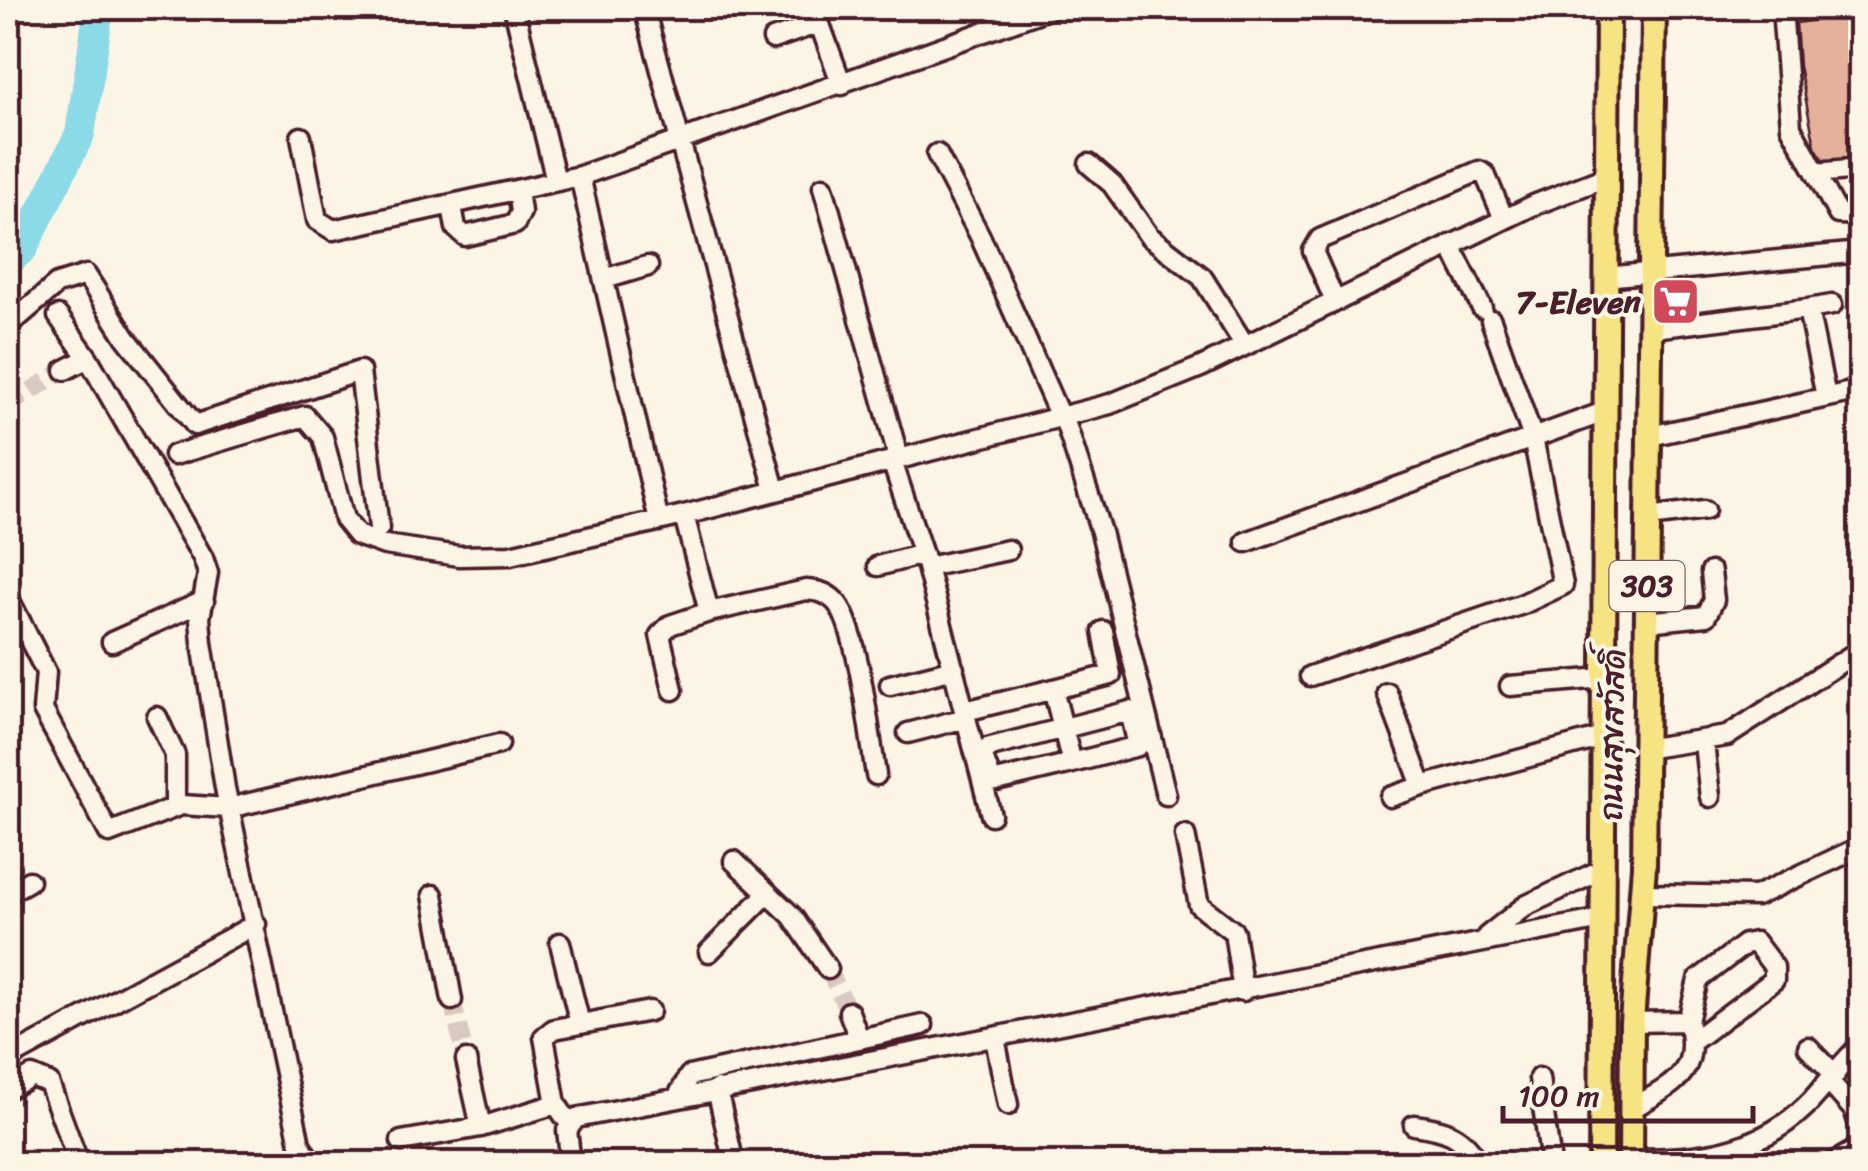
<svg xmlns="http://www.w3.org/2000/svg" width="1868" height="1171" viewBox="0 0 1868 1171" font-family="Sriracha,'Playpen Sans Thai',sans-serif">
	<rect width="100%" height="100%" fill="#fcf5e5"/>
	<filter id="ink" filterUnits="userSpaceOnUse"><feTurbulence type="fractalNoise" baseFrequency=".01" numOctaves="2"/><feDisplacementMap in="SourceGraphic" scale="20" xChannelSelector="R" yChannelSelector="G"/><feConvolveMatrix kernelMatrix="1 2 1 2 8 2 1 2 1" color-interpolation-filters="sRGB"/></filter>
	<g filter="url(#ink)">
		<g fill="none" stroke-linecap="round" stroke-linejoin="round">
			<path stroke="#8adae7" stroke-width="30" d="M 8,262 L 23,248 L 80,134 L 99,8"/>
		</g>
		<path fill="#e6b19a" stroke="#4a1f2b" stroke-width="2.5" d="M 1860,14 L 1860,157 L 1823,160 L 1815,146 L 1799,66 L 1796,23 Z"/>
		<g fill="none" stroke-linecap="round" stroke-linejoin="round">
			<path stroke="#d8cac0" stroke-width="18" stroke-dasharray="18 9" stroke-linecap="butt" d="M 8,405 L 65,370
				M 828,969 L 849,1012
				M 452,1000 L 466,1060"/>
			<defs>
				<path id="minor" d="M 514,8 L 556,181
					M 644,8 L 775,490
					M 814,8 L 842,85
					M 1782,8 L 1791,127 L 1816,173 L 1860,169
					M 773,39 L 819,23
					M 301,137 L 317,220 L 333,230 L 580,176
					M 937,154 L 980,236 L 1061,419
					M 1089,164 L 1112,184 L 1149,236 L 1202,277 L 1244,344
					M 1816,173 L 1838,214 L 1860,215
					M 823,187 L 899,459
					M 452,206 L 456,228 L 465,236 L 515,224 L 521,212 L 518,190
					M 1450,245 L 1482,308
					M 1605,277 L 1860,252
					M 604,279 L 648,266
					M 1334,299 L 1313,251 L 1320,239 L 1479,171 L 1485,174 L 1504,219
					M 1808,309 L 1832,305
					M 58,316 L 88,358
					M 8,326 L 57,284 L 86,275 L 126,338 L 195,425 L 360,371 L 379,528
					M 1653,328 L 1808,309 L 1826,397
					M 65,370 L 88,358 L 203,558 L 208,573 L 200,618 L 202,643 L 225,788 L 300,1144 L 312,1164
					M 1064,418 L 1101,532 L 1166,795
					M 1650,436 L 1860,390
					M 174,455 L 305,416 L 323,437 L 344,519 L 357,535 L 385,545 L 459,556 L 510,555 L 684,515 L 1110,404 L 1201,367 L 1534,205 L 1606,177
					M 892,461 L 927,567 L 991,815
					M 684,515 L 709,612 L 806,590 C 818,591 826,592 835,601 C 858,623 870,739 876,775
					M 1648,517 L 1705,510
					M 659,521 L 580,176 L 1051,8
					M 1246,542 L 1607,411
					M 878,566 L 923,554
					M 927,567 L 1008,550
					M 8,597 L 46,672 L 43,710 L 109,833 L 181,805 L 229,808 L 499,744
					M 1646,622 L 1706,616 L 1714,600 L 1711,572
					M 112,642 L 204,601
					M 1310,676 L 1523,604 L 1563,585 L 1533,438 L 1491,320
					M 890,685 L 954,669
					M 1510,686 L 1603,678
					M 1053,689 L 1072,763 L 1138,746 L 1130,711 L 987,748 L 982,754 L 992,782 L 1072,763
					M 673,690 L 660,635 L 670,625 L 709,612
					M 1387,693 L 1422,786 L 1603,737
					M 965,711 L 1111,675 L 1103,631
					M 157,717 L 175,755 L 175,806
					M 908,733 L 966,718
					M 1704,743 L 1710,797
					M 1643,749 L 1727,736 L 1860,650
					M 1390,797 L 1422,786
					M 1185,835 L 1199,905 L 1234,932 L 1243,991
					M 734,861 L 792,916 L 828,969
					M 8,893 L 29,881
					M 1642,894 L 1756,896 L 1860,847
					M 433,895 L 452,1000
					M 1487,936 L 1525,906 L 1601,870
					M 560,943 L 580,1024
					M 709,952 L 768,893
					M 849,1012 L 859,1039
					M 1688,1021 L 1698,980 L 1745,944 L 1755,942 L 1774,967 L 1774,980 L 1693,1041
					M 1632,1022 L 1688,1021 C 1701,1074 1673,1084 1633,1108
					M 995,1038 L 1008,1105
					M 8,1044 L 20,1052 L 256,924
					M 1808,1047 L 1835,1075
					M 466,1060 L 481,1127
					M 1539,1078 L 1551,1164
					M 1829,1082 L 1854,1110 L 1860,1127
					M 8,1089 L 32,1076 L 49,1083 L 79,1164
					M 717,1089 L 734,1164
					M 678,1096 L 689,1076 L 923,1025
					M 569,1123 L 556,1104 L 544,1037 L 554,1029 L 650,1011
					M 1414,1125 C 1445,1129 1463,1134 1479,1164
					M 401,1141 L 481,1127 L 556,1104
					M 1631,1159 C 1698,1159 1757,1154 1807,1105 C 1826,1086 1841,1063 1860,1046
					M 571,1164 L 567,1130 L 576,1118 L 1602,919
					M 1831,1164 L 1854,1151 L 1860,1143"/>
				<path id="major" d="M 1601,1164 L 1608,8
					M 1631,1164 L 1632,1022 L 1644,866 L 1654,8"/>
			</defs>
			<use href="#minor" stroke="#4a1f2b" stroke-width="25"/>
			<use href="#major" stroke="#4a1f2b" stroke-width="30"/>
			<use href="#minor" stroke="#fcf5e5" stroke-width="18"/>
			<use href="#major" stroke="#f6e381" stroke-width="22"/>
		</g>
	</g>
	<defs>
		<symbol id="supermarket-square" viewBox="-11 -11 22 22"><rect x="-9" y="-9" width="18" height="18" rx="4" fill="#d1495b" stroke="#fcf5e5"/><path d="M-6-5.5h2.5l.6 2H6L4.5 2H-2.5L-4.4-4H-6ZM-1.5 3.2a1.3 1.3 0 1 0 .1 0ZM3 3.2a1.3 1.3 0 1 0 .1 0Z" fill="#fff"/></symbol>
	</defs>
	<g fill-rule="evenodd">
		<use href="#supermarket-square" x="1648" y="274" width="55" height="55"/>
	</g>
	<g text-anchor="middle" stroke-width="8" stroke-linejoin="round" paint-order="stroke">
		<rect fill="#fcf5e5" stroke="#7f5f63" stroke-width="2.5" x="1609.5" y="561" width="75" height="50" rx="8"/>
		<g font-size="30" font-weight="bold" fill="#4a1f2b">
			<text x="1647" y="596">303</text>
		</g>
		<g font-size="32" font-weight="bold" fill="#4a1f2b" stroke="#fcf5e5" text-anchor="end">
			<text x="1641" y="313">7-Eleven</text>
		</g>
		<g font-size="32" fill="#4a1f2b" stroke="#fcf5e5">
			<text transform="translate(1612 735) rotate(-89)" y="11">ถนนสุขสวัสดิ์</text>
		</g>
	</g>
	<rect width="1868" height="1171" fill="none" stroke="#fcf5e5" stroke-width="40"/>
	<rect x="20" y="20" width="1828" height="1131" fill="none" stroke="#4a1f2b" stroke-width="4" filter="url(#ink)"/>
	<path d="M1503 1106v15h250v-15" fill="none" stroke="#4a1f2b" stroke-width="5"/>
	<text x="1518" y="1106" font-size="30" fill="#4a1f2b" stroke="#fcf5e5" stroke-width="8" paint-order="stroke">100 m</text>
</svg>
